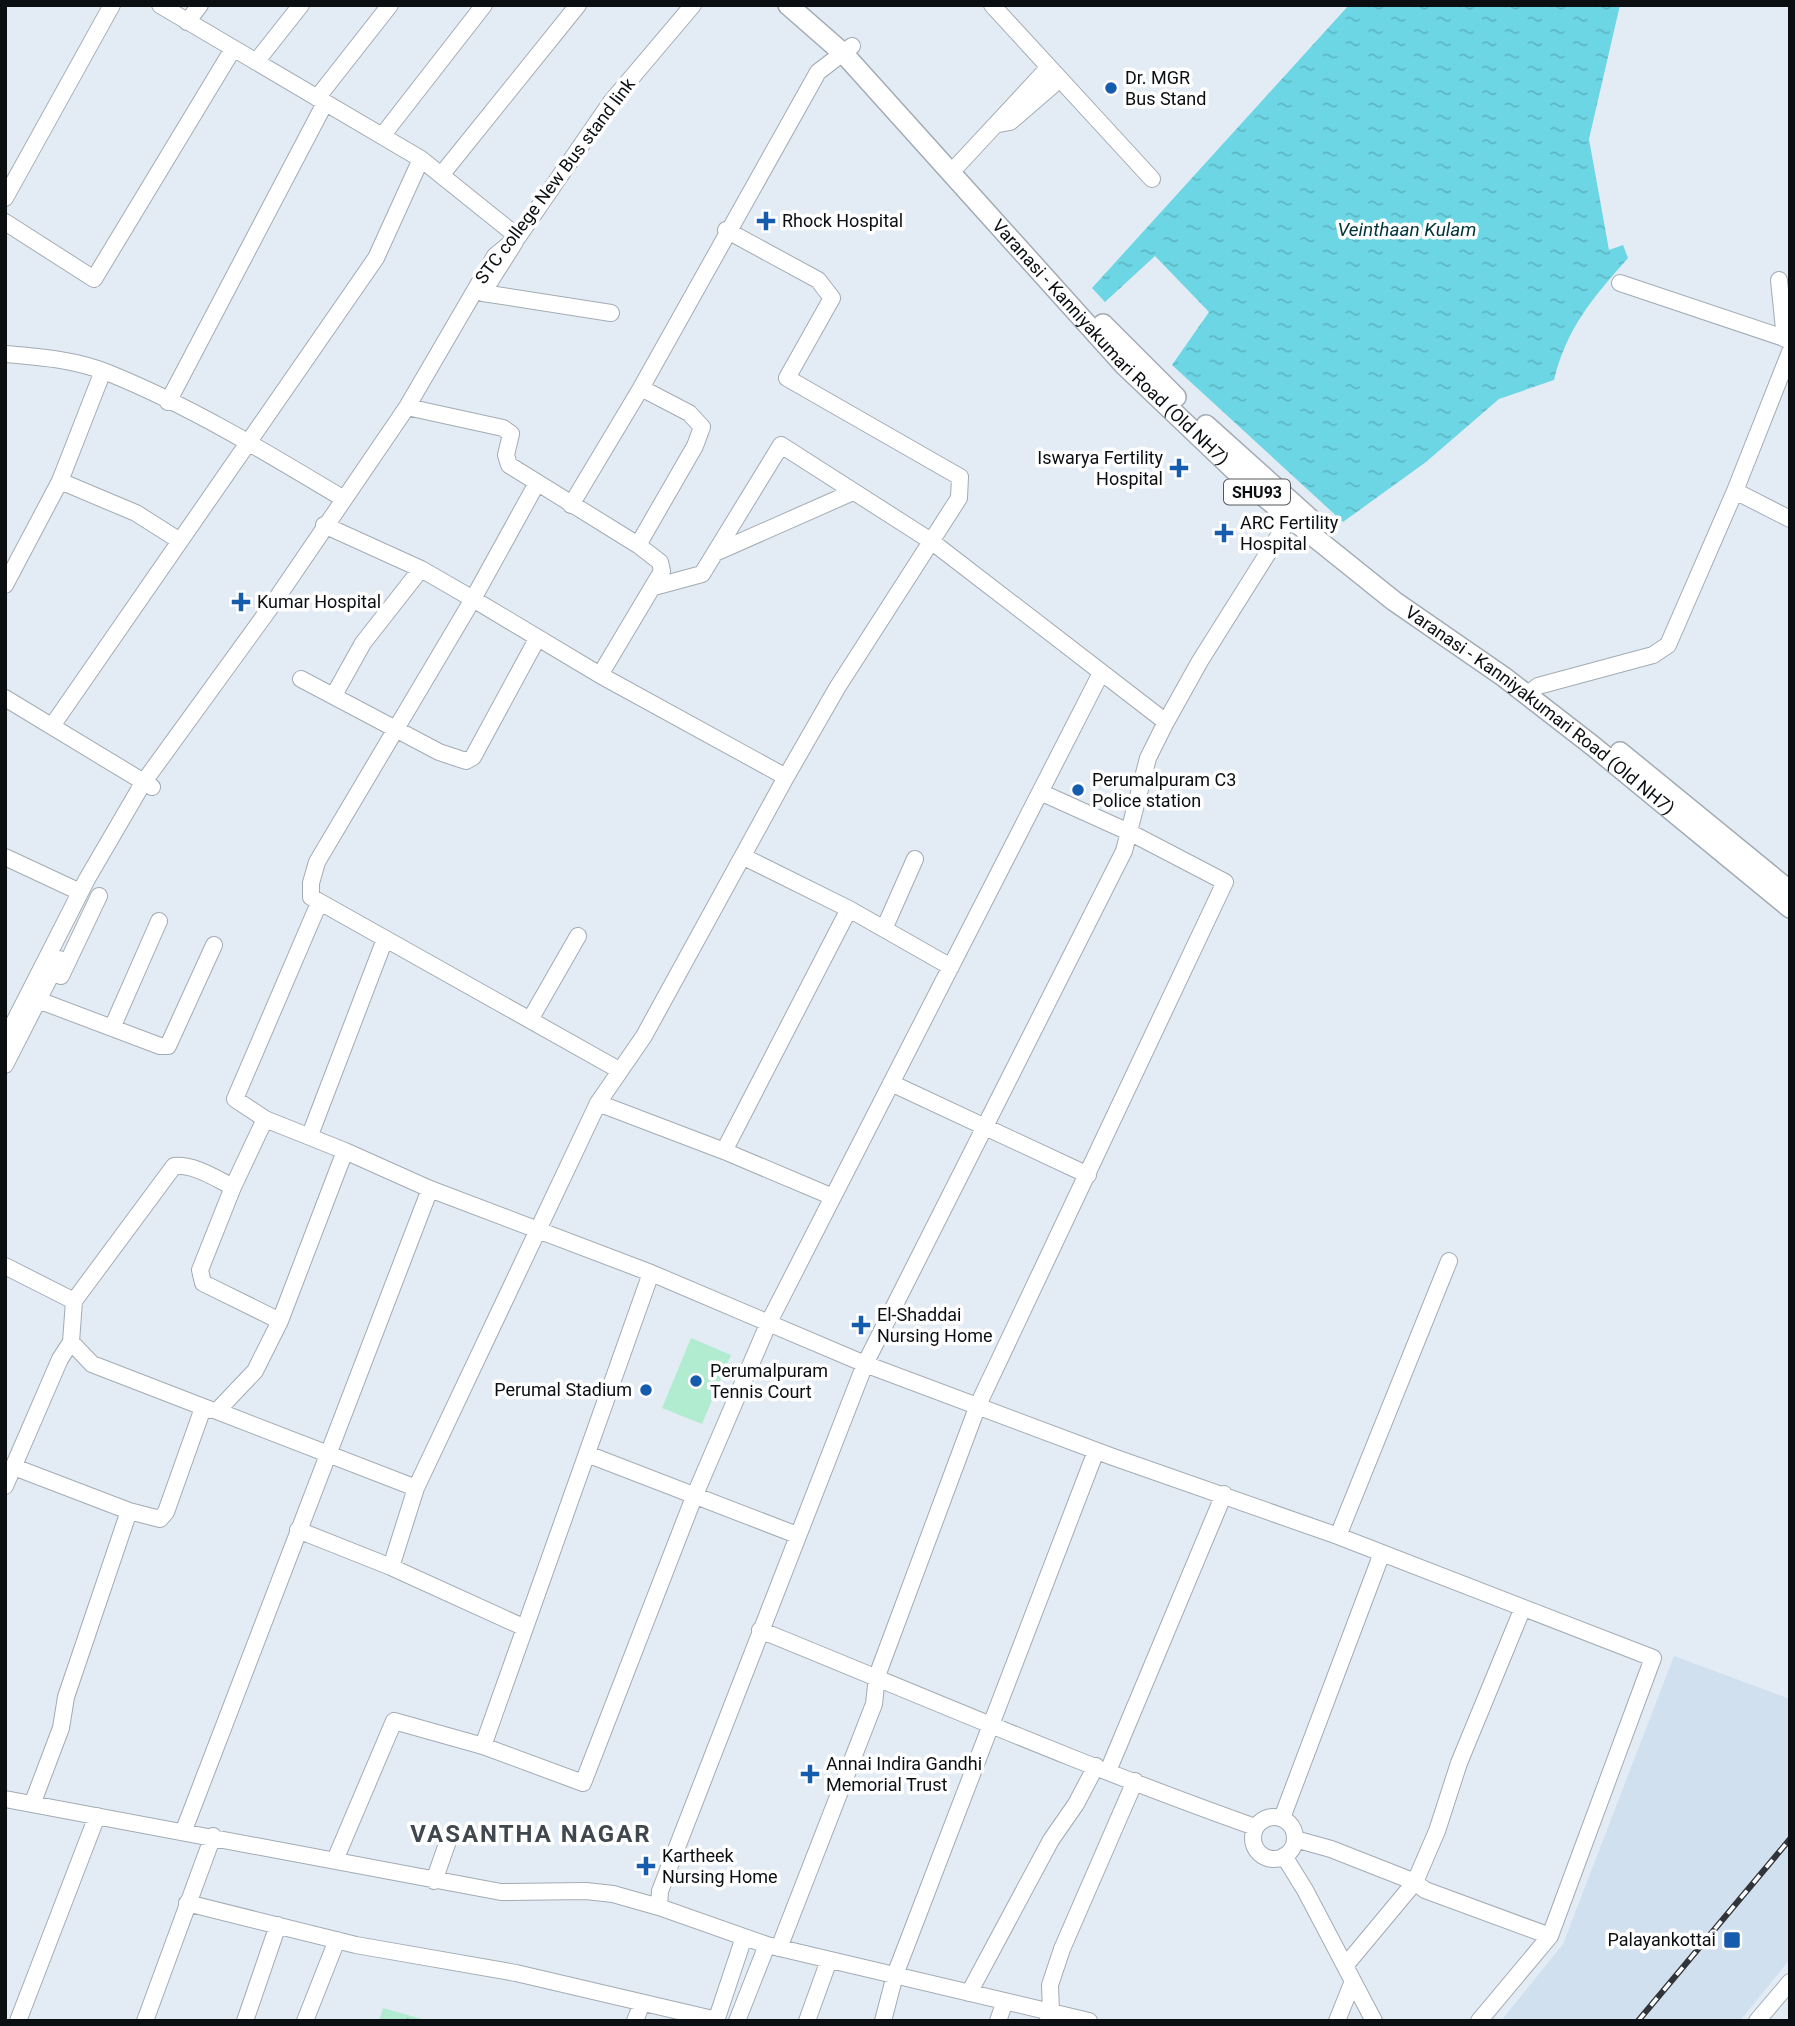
<svg xmlns="http://www.w3.org/2000/svg" width="1795" height="2026" viewBox="0 0 1795 2026" font-family="Roboto,sans-serif">
	<defs>
		<pattern id="park-tufts" width="24" height="20" patternUnits="userSpaceOnUse" patternTransform="scale(1.75)"><rect width="24" height="20" fill="#b1ecd0"/><path d="M3 7l-1-3M5 7V3M7 7l1-3M15 17l-1-3M17 17v-4M19 17l1-3" fill="none" stroke="#97c9b2"/></pattern>
		<pattern id="water-ripples" width="26" height="14" patternUnits="userSpaceOnUse" patternTransform="scale(1.75)"><rect width="26" height="14" fill="#6dd6e5"/><path d="M2 4q2-2 4 0t4 0M15 11q2-2 4 0t4 0" fill="none" stroke="#5db6c3"/></pattern>
	</defs>
	<rect width="100%" height="100%" fill="#e3ecf5"/>
	<path fill="#d1e0ee" d="M 1674,1656 L 1790,1699 L 1790,1959 L 1740,2021 L 1501,2021 L 1563,1944 Z"/>
	<path fill="#b1ecd0" d="M 691,1338 L 731,1355 L 702,1424 L 662,1408 Z"/>
	<path fill="url(#park-tufts)" d="M 383,2008 L 429,2021 L 379,2021 Z"/>
	<path fill="url(#water-ripples)" d="M 1349,5 L 1620,5 L 1589,139 L 1609,250 L 1623,245 L 1628,258 C 1593,298 1567,327 1554,380 L 1499,399 L 1426,462 L 1343,522 L 1172,365 L 1209,312 L 1155,256 L 1105,302 L 1092,288 Z"/>
	<g fill="none" stroke-linecap="round" stroke-linejoin="round">
		<defs>
			<path id="minor" d="M 160,5 L 421,159 L 518,237
				M 992,5 L 1152,179
				M 187,22 L 200,5
				M 256,62 L 301,5
				M 317,98 L 390,5
				M 999,124 L 1010,122 L 1060,79
				M 382,136 L 484,5
				M 958,165 L 1049,67
				M 442,174 L 578,5
				M 5,198 L 112,5
				M 5,222 L 94,279 L 233,49
				M 726,230 L 818,280 L 832,298 L 787,378 L 960,477 L 959,498 L 837,688 L 786,777
				M 1779,280 L 1785,339
				M 1620,283 L 1790,340
				M 484,291 L 515,242
				M 483,293 L 611,313
				M 1790,352 L 1735,491 L 1790,519
				M 5,354 C 41,357 78,360 111,374 C 192,407 269,454 344,499
				M 168,402 L 325,103
				M 407,407 L 503,428 L 511,434 L 506,455 L 509,465 L 638,545 L 660,562 L 662,571 L 600,675
				M 60,481 L 136,513 L 180,541
				M 571,505 L 641,388 L 818,72 L 852,46
				M 324,525 L 421,569 L 473,599 L 537,483
				M 638,545 L 695,446 L 702,427 L 689,413 L 641,388
				M 715,553 L 853,492
				M 5,585 L 60,481 L 103,371
				M 654,587 L 702,574 L 781,445 L 931,541 L 1166,722
				M 301,679 L 439,752 L 466,761 L 473,757 L 537,639
				M 334,695 L 363,643 L 421,569
				M 1527,695 L 1538,686 L 1653,655 L 1668,645 L 1735,491
				M 5,698 L 152,787
				M 52,726 L 376,258 L 421,159
				M 5,857 L 80,892
				M 744,857 L 849,909 L 951,967
				M 319,903 L 235,1099 L 265,1119 L 345,1151
				M 884,929 L 915,859
				M 61,976 L 99,896
				M 30,997 L 160,1046 L 168,1046 L 214,945
				M 531,1018 L 578,936
				M 112,1028 L 159,921
				M 5,1040 L 87,879 L 143,783 L 270,608 L 407,407 L 495,256 L 518,237 L 611,102 L 693,5
				M 5,1065 L 59,959
				M 891,1083 L 1088,1175
				M 598,1103 L 724,1151 L 833,1197
				M 310,1135 L 385,939
				M 724,1151 L 849,909
				M 233,1187 L 265,1119
				M 430,1189 L 345,1151 L 280,1321 L 255,1371 L 217,1411 L 416,1488 L 598,1103 L 644,1036 L 786,777 L 600,675 L 473,599 L 317,862 L 311,883 L 311,897 L 619,1070
				M 5,1266 L 74,1301 L 71,1342 L 92,1364 L 211,1410
				M 74,1301 L 174,1166 C 194,1164 215,1178 233,1187 L 200,1270 L 203,1283 L 280,1321
				M 587,1454 L 797,1535
				M 14,1467 L 129,1511
				M 5,1486 L 60,1359 L 71,1342
				M 298,1530 L 391,1567 L 523,1627
				M 1338,1536 L 1449,1261
				M 391,1567 L 416,1488
				M 760,1630 C 925,1697 1088,1768 1255,1827
				M 483,1746 L 651,1273
				M 1108,1771 L 1224,1494
				M 5,1799 L 501,1892 L 586,1891 L 613,1894 L 659,1907 L 767,1945 L 1089,2021
				M 33,1802 L 61,1728 L 66,1697 L 129,1511 L 160,1519 L 166,1512 L 203,1408
				M1253 1838a21 21 0 1 1 42 0a21 21 0 1 1-42 0Z
				M 1282,1818 L 1382,1553
				M 184,1830 L 430,1189 L 651,1273 L 865,1364 L 1113,1457 L 1338,1536 L 1653,1658 L 1550,1936 L 1479,2021
				M 1295,1839 L 1331,1849 L 1415,1882 L 1425,1890 L 1550,1936
				M 1284,1856 L 1305,1890 L 1374,2021
				M 335,1860 L 394,1721 L 483,1746 L 583,1783 L 694,1497 L 769,1322 L 1101,673
				M 434,1881 L 448,1841
				M 187,1903 L 356,1945 L 516,1973 L 717,2020
				M 659,1907 L 660,1891 L 865,1364 L 1124,851 L 1148,758 L 1166,722 L 1200,661 L 1295,510
				M 779,1948 L 874,1704 L 877,1676 L 978,1405 L 1225,882 L 1131,833 L 1040,792
				M 1345,1966 L 1415,1882 L 1437,1831 L 1459,1763 L 1522,1610
				M 969,1993 L 1051,1840 L 1076,1804 L 1096,1766
				M 1048,2018 L 1051,2012 L 1050,1985 L 1062,1949 L 1135,1781
				M 18,2021 L 97,1816
				M 145,2021 L 213,1836
				M 245,2021 L 278,1925
				M 305,2021 L 337,1940
				M 635,2021 L 642,2003
				M 716,2021 L 744,1937
				M 737,2021 L 767,1945
				M 807,2021 L 829,1960
				M 883,2021 L 895,1975 L 1096,1451
				M 998,2021 L 1005,2001
				M 1337,2021 L 1353,1981
				M 1757,2021 L 1790,1982"/>
			<g id="major">
				<path id="s1" d="M 788,5 L 844,54 L 1123,364 L 1252,487 L 1394,601 L 1504,677 L 1593,746 L 1790,908"/>
				<path d="M 1103,324 L 1176,397"/>
				<path d="M 1206,425 L 1316,524"/>
				<path d="M 1620,752 L 1790,891"/>
			</g>
		</defs>
		<use href="#minor" stroke="#a3abb3" stroke-width="18"/>
		<use href="#major" stroke="#a3abb3" stroke-width="22"/>
		<use href="#minor" stroke="#fff" stroke-width="16"/>
		<use href="#major" stroke="#fff" stroke-width="19"/>
		<defs>
			<path id="rail" d="M 1638,2021 L 1790,1839"/>
		</defs>
		<use href="#rail" stroke="#313539" stroke-width="6"/>
		<use href="#rail" stroke="#fff" stroke-width="3.5" stroke-dasharray="10" stroke-linecap="butt"/>
	</g>
	<g fill="#165cac" stroke="#fff" stroke-width="2.5">
		<circle cx="1111" cy="88" r="7"/>
		<path d="M762.5 210.5h7v7h7v7h-7v7h-7v-7h-7v-7h7z"/>
		<path d="M1175.5 457.5h7v7h7v7h-7v7h-7v-7h-7v-7h7z"/>
		<path d="M1220.5 522.5h7v7h7v7h-7v7h-7v-7h-7v-7h7z"/>
		<path d="M237.5 591.5h7v7h7v7h-7v7h-7v-7h-7v-7h7z"/>
		<circle cx="1078" cy="790" r="7"/>
		<path d="M857.5 1314.5h7v7h7v7h-7v7h-7v-7h-7v-7h7z"/>
		<circle cx="696" cy="1381" r="7"/>
		<circle cx="646" cy="1390" r="7"/>
		<path d="M806.5 1763.5h7v7h7v7h-7v7h-7v-7h-7v-7h7z"/>
		<path d="M642.5 1855.5h7v7h7v7h-7v7h-7v-7h-7v-7h7z"/>
		<rect x="1723" y="1931" width="18" height="18" rx="3.5"/>
	</g>
	<g text-anchor="middle" stroke-width="7" stroke-linejoin="round" paint-order="stroke">
		<rect fill="#fff" stroke="#555759" stroke-width="2" x="1224" y="479.5" width="66" height="25" rx="5"/>
		<g font-size="16" font-weight="bold" fill="#0c0f12">
			<text x="1257" y="498">SHU93</text>
		</g>
		<g font-size="18" fill="#0c0f12" stroke="#fff" text-anchor="start">
			<text x="1125" y="84">Dr. MGR<tspan x="1125" dy="21">Bus Stand</tspan></text>
			<text x="782" y="227">Rhock Hospital</text>
			<text x="1163" y="464" text-anchor="end">Iswarya Fertility<tspan x="1163" dy="21">Hospital</tspan></text>
			<text x="1240" y="529">ARC Fertility<tspan x="1240" dy="21">Hospital</tspan></text>
			<text x="257" y="608">Kumar Hospital</text>
			<text x="1092" y="786">Perumalpuram C3<tspan x="1092" dy="21">Police station</tspan></text>
			<text x="877" y="1321">El-Shaddai<tspan x="877" dy="21">Nursing Home</tspan></text>
			<text x="710" y="1377">Perumalpuram<tspan x="710" dy="21">Tennis Court</tspan></text>
			<text x="632" y="1396" text-anchor="end">Perumal Stadium</text>
			<text x="826" y="1770">Annai Indira Gandhi<tspan x="826" dy="21">Memorial Trust</tspan></text>
			<text x="662" y="1862">Kartheek<tspan x="662" dy="21">Nursing Home</tspan></text>
			<text x="1716" y="1946" text-anchor="end">Palayankottai</text>
		</g>
		<g font-size="18" fill="#0c0f12" stroke="#fff">
			<text transform="translate(555 181) rotate(-53)" y="6">STC college New Bus stand link</text>
			<text dy="6" stroke="none"><textPath href="#s1" startOffset="467">Varanasi - Kanniyakumari Road (Old NH7)</textPath></text>
			<text dy="6" stroke="none"><textPath href="#s1" startOffset="1034">Varanasi - Kanniyakumari Road (Old NH7)</textPath></text>
		</g>
		<g font-size="19" font-style="italic" fill="#00343b" stroke="#fff">
			<text x="1407" y="236">Veinthaan Kulam</text>
		</g>
		<g font-size="24" font-weight="bold" letter-spacing="2" fill="#40474e" stroke="#fff">
			<text x="531" y="1842">VASANTHA NAGAR</text>
		</g>
	</g>
	<rect width="1795" height="2026" fill="none" stroke="#0c0f12" stroke-width="14"/>
</svg>
